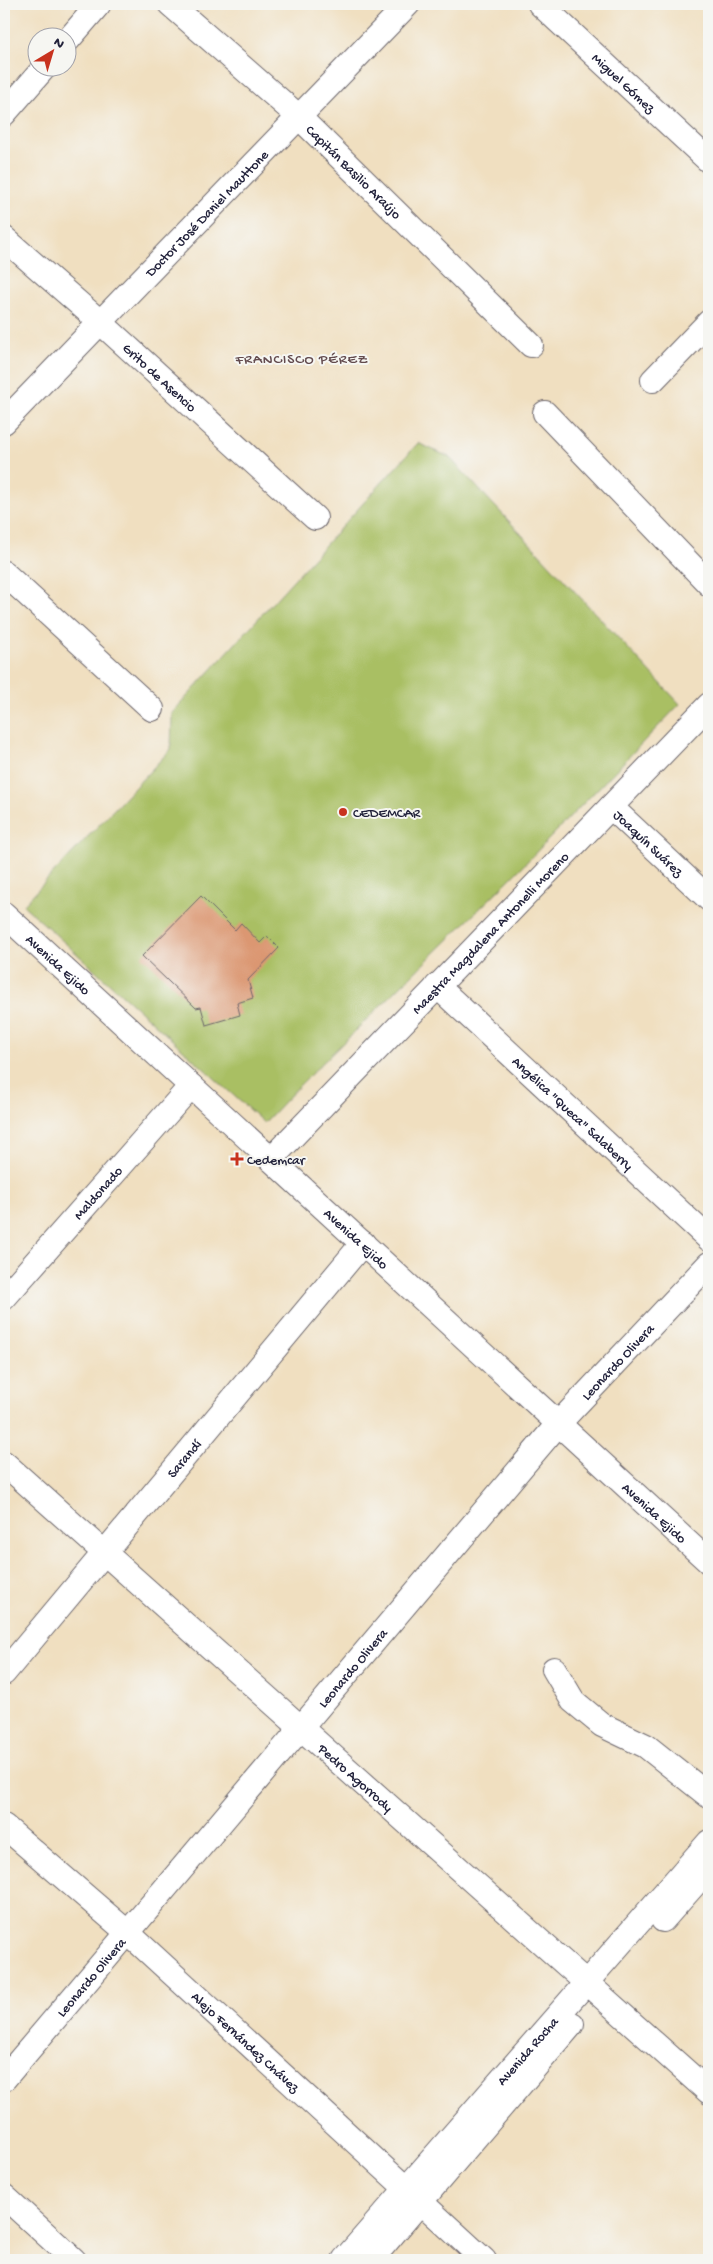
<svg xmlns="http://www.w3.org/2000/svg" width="713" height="2264" viewBox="0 0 713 2264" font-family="'Gochi Hand',sans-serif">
	<rect width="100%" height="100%" fill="#f6f6f2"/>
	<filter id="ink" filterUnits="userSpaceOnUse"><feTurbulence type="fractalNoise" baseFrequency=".02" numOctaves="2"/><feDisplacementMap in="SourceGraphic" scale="10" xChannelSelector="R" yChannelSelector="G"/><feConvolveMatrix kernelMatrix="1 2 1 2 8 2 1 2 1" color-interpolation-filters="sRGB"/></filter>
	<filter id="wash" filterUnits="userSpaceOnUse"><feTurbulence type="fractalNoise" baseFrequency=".0096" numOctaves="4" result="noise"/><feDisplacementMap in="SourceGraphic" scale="20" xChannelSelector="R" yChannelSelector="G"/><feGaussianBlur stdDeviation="1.12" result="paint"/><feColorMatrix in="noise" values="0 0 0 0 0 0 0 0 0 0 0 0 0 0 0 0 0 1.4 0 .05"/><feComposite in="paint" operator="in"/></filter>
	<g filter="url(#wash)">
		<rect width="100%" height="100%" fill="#f0dfc0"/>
		<path fill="#a9bf64" stroke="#667050" d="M 418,443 L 449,457 L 680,704 L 514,875 L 301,1084 L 264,1123 L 23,905 L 171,749 L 172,713 Z"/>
		<g id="blocks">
			<path fill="#db9772" d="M 201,896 L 235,930 L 241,923 L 260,943 L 267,936 L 279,948 L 248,980 L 253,998 L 237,1003 L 240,1015 L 206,1025 L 201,1007 L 196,1008 L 142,956 Z"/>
		</g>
	</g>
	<g filter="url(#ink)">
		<use href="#blocks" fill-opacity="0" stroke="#6a646a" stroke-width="1"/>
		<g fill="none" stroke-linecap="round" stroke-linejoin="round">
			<defs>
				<g id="minor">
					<path id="s1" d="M 170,4 L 298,116 L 531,345"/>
					<path id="s2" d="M 540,4 L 709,161"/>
					<path d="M 68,40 L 99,4"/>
					<path d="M 4,114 L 44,68"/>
					<path id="s3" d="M 4,238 L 99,321 L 315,518"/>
					<path d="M 653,380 L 709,322"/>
					<path d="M 545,413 L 709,584"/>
					<path id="s4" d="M 4,422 L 408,4"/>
					<path d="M 4,573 L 152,709"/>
					<path id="s5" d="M 611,807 L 709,899"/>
					<path id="s6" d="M 4,914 L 709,1562"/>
					<path id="s7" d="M 437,986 L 709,1239"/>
					<path id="s8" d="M 271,1159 L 709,705"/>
					<path id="s9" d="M 4,1298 L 191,1086"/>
					<path id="s10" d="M 4,1463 L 709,2092"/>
					<path d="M 554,1669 L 573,1701 L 602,1725 L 646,1746 L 709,1796"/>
					<path id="s11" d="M 4,1673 L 363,1243"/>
					<path id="s12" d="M 4,1826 L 127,1932 L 484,2260"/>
					<path d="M 663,1920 L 709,1868"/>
					<path id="s13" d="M 4,2079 L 558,1424 L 709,1264"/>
					<path d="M 4,2196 L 74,2260"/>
					<path id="s14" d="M 344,2260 L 709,1842"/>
					<path d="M 371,2260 L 572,2024"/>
				</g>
			</defs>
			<use href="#minor" stroke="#6a646a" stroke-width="26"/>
			<use href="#minor" stroke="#fff" stroke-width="24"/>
		</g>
	</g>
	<g fill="#c8321e" stroke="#f6f6f2" stroke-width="2">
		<circle cx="343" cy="812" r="5"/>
		<path d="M234.5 1151.5h5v5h5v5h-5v5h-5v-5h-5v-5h5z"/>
	</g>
	<g text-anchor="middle" stroke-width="4" stroke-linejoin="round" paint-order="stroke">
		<g font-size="14" fill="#22223b" stroke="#f6f6f2">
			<text dy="5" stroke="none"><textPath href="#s2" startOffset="115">Miguel Gómez</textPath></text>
			<text dy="5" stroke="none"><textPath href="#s1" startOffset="249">Capitán Basilio Araújo</textPath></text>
			<text dy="5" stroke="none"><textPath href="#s4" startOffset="291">Doctor José Daniel Mauttone</textPath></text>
			<text dy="5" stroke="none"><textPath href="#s3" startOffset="209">Grito de Asencio</textPath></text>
			<text dy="5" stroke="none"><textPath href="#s5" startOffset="52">Joaquín Suárez</textPath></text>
			<text dy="5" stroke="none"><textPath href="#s8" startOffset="315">Maestra Magdalena Antonelli Moreno</textPath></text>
			<text dy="5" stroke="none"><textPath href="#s6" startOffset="74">Avenida Ejido</textPath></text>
			<text dy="5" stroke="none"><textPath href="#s7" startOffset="186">Angélica "Queca" Salaberry</textPath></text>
			<text dy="5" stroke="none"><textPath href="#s9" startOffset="141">Maldonado</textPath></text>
			<text dy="5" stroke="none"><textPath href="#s6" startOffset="479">Avenida Ejido</textPath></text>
			<text dy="5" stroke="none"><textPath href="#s13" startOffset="944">Leonardo Olivera</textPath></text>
			<text dy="5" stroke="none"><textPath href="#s11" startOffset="280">Sarandí</textPath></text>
			<text dy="5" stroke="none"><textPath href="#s6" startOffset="884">Avenida Ejido</textPath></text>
			<text dy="5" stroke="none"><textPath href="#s13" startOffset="539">Leonardo Olivera</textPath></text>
			<text dy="5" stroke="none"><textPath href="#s10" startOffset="472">Pedro Agorrody</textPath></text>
			<text dy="5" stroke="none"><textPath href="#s13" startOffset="134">Leonardo Olivera</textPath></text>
			<text dy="5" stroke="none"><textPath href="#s12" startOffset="324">Alejo Fernández Chávez</textPath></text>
			<text dy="5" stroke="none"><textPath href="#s14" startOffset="278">Avenida Rocha</textPath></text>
		</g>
		<g font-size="14" fill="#22223b" stroke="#f6f6f2" text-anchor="start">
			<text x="353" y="817">CEDEMCAR</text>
			<text x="247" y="1164">Cedemcar</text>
		</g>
		<g font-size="15" letter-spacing="1" fill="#634b4e" stroke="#f6f6f2">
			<text x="302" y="363">FRANCISCO PÉREZ</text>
		</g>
	</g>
	<rect width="713" height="2264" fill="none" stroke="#f6f6f2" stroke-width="20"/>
	<g transform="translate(52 52) rotate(38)"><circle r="24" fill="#f6f6f2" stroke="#a1a1a9"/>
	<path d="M0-4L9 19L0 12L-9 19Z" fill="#c8321e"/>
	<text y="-8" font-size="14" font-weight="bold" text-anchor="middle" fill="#22223b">N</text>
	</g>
</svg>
